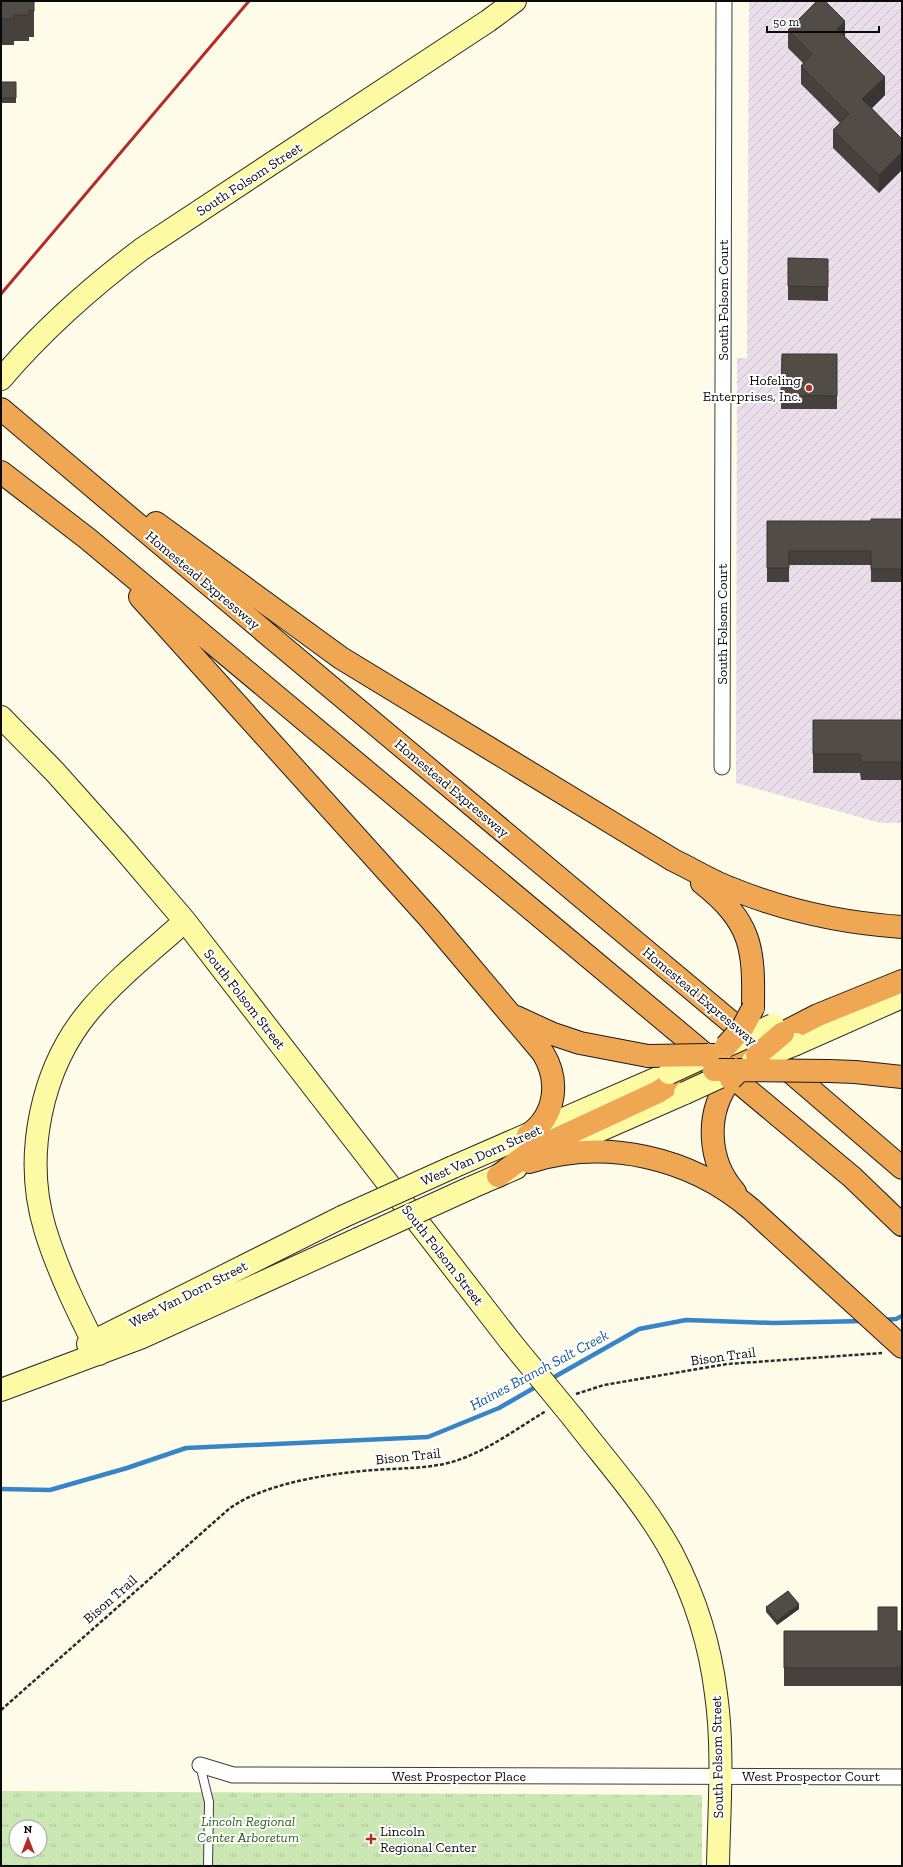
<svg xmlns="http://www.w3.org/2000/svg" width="903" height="1867" viewBox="0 0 903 1867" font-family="'Zilla Slab',serif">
	<defs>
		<pattern id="industrial-furrows" width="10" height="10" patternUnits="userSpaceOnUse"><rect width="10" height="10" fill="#e9dee9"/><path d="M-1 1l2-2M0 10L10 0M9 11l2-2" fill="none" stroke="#c6bdc6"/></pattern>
		<pattern id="park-tufts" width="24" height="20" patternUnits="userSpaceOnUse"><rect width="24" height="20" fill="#cae7b4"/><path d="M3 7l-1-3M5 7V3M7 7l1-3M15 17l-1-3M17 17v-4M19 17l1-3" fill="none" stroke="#acc599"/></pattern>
	</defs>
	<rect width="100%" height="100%" fill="#fefce8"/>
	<path fill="url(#industrial-furrows)" d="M 749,1 L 902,1 L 902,823 L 881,823 L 736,783 L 737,358 L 747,358 Z"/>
	<path fill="url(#park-tufts)" fill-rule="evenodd" d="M 1,1791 L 702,1795 L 702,1866 L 1,1866 ZM 16,1827 L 40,1827 L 40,1851 L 16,1851 Z"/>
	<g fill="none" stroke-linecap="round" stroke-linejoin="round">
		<path stroke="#3784c9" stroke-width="4.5" d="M 883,1320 L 896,1319 L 902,1316
			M 549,1380 L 639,1329 L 686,1320 L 773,1323 L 863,1321
			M 1,1489 L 50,1490 L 127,1468 L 186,1448 L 428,1437 L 499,1408 L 539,1385"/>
		<defs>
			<path id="lane" d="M 200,1765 L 209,1802 L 208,1866"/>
			<path id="street" d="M 722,767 L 724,1
				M 200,1765 L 233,1775 L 902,1777"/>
			<path id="secondary" d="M 1,379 C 43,330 90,288 142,249 L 488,21 L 515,1
				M 1,717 L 55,772 L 121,846 L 185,921 L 510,1341
				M 796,1044 L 902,997
				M 562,1147 L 685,1093
				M 453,1167 L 669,1073
				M 470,1188 L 516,1168
				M 88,1344 L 342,1217
				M 99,1354 C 79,1314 58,1272 45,1229 C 23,1156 41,1068 90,1010 C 118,977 153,950 185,921
				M 1,1390 L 140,1338 L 358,1239
				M 574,1419 C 607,1462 646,1505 672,1553 C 695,1597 710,1644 716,1694 C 724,1750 719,1809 718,1866"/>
			<path id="highway" d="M 1,409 L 265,632 L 755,1042
				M 1,472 L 88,539 L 852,1177 L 902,1225
				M 156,523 L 341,658 L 673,860 C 692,869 711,881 730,888 C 786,911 842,923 902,927
				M 140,597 L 430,919 L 543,1053 C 560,1081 556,1116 528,1135
				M 702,883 C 752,923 754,947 753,1008
				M 516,1017 L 553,1034 L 580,1043 L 648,1056
				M 783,1033 L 818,1015 L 902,981
				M 708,1055 L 768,1055
				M 780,1063 L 902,1168
				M 829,1071 L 855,1072 L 902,1077
				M 731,1079 C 705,1112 707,1161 735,1192
				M 529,1162 C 606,1138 690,1157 751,1209 L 902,1347
				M 498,1176 L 533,1150 L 658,1092 L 690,1071"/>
		</defs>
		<use href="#lane" stroke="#3d3d3d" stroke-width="10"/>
		<use href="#street" stroke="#3d3d3d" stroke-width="17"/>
		<use href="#secondary" stroke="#2c2c2c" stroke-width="24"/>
		<use href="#highway" stroke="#1b1b1b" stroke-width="24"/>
		<path stroke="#2c2c2c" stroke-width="2.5" stroke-dasharray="4 2" stroke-linecap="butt" d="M 576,1394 L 604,1385 L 727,1364 L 882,1353
			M 1,1710 L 230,1508 C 238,1503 246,1498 254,1495 C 289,1480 336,1473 373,1470 C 400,1468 426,1469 452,1462 C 486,1452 516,1429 546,1411"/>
		<use href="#lane" stroke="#fff" stroke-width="8"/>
		<use href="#street" stroke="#fff" stroke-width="15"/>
		<use href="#secondary" stroke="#fdfaa4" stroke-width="22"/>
		<use href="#highway" stroke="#f0a754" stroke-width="22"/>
		<path stroke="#b52b27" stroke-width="3" d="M 1,294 L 249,1"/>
		<defs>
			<path id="secondary-bridge" d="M 726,1046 L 773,1025
				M 753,1061 L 796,1044
				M 669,1073 L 708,1055
				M 685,1093 L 735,1070
				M 342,1217 L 453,1167
				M 358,1239 L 470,1188
				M 510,1341 L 574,1419"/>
			<path id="highway-bridge" d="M 726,1046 L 743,1027 L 753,1008
				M 757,1055 L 783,1033
				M 648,1056 L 708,1055
				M 714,1070 L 735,1070
				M 731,1079 L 740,1070 L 829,1071"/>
		</defs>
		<use href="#secondary-bridge" stroke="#2c2c2c" stroke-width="24" stroke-linecap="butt"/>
		<use href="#highway-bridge" stroke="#1b1b1b" stroke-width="24" stroke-linecap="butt"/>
		<use href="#secondary-bridge" stroke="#fdfaa4" stroke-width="22"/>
		<use href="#highway-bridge" stroke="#f0a754" stroke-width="22"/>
	</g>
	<path fill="#47413d" d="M 1,1 L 34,1 L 34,37 L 29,37 L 29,41 L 14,41 L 14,45 L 1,45 Z
		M 788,30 L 845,38 L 885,95 L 872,108 L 902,139 L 879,193 L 833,148 L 833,130 L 840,123 L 801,84 L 801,66 L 803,63 L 788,48 Z
		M 1,82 L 16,82 L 16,103 L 1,103 Z
		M 788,258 L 828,259 L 828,301 L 788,300 Z
		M 782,354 L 837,354 L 837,409 L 781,409 Z
		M 902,519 L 902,582 L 871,582 L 871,565 L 789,565 L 789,582 L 767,582 L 767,521 L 871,521 Z
		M 813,720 L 902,720 L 902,780 L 861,780 L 860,773 L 813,773 Z
		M 766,1607 L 799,1609 L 777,1625 L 766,1612 Z
		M 784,1631 L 902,1631 L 902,1686 L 784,1686 Z"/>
	<path fill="#393532" d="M 845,21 L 845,39 L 837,29 Z
		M 885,77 L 885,95 L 862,118 L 862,99 Z
		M 902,152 L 902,170 L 879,193 L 879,175 Z
		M 799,1604 L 799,1609 L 777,1625 L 777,1621 Z"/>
	<path fill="#524c47" stroke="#393532" d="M 1,1 L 34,1 L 34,11 L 29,10 L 29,15 L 14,15 L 14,19 L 1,19 Z
		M 817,1 L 825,1 L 845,21 L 837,29 L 885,77 L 862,99 L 902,139 L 902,152 L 879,175 L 833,130 L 849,114 L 801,66 L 812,54 L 788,30 Z
		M 1,82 L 16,82 L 16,98 L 1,98 Z
		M 788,258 L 828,259 L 828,287 L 788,286 Z
		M 782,354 L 837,354 L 837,396 L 781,395 Z
		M 871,519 L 902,519 L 902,569 L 871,569 L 871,551 L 789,551 L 789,568 L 767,568 L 767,521 L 871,521 Z
		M 813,720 L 902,720 L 902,762 L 861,762 L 860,754 L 813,754 Z
		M 788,1591 L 799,1604 L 777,1621 L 766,1607 Z
		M 878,1607 L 897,1607 L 897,1631 L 902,1631 L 902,1668 L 784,1668 L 784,1631 L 878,1631 Z"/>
	<g fill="#b52b27" stroke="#fff" stroke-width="1.5">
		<circle cx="809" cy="388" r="4"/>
		<path d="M369 1833h4v4h4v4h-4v4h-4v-4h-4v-4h4z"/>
	</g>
	<g text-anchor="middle" stroke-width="4" stroke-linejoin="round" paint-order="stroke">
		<g font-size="14" fill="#0a0a0a" stroke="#fff">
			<text transform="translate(249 179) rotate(-33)" y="5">South Folsom Street</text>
			<text transform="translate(723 300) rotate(-90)" y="5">South Folsom Court</text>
			<text transform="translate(203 580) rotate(40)" y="5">Homestead Expressway</text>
			<text transform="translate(722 624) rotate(-90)" y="5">South Folsom Court</text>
			<text transform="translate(452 788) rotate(40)" y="5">Homestead Expressway</text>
			<text transform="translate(700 996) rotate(40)" y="5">Homestead Expressway</text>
			<text transform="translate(245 999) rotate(52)" y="5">South Folsom Street</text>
			<text transform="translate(481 1155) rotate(-24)" y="5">West Van Dorn Street</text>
			<text transform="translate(443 1255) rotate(52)" y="5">South Folsom Street</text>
			<text transform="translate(188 1294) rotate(-27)" y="5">West Van Dorn Street</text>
			<text transform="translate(723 1356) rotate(-8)" y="5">Bison Trail</text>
			<text transform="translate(408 1456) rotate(-6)" y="5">Bison Trail</text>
			<text transform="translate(110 1599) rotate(-41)" y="5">Bison Trail</text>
			<text transform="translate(717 1757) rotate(-91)" y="5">South Folsom Street</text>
			<text x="459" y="1781">West Prospector Place</text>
			<text x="811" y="1781">West Prospector Court</text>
		</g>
		<g font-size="14" fill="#0a0a0a" stroke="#fff" text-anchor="end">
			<text x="801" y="385">Hofeling<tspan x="801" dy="16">Enterprises, Inc.</tspan></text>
			<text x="380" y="1836" text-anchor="start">Lincoln<tspan x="380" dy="16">Regional Center</tspan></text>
		</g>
		<g font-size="14" font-style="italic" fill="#265f1d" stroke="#fff">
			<text x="248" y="1826">Lincoln Regional<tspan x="248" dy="16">Center Arboretum</tspan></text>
		</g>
		<g font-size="15" font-style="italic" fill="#185697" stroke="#fff">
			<text transform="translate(539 1370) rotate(-28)" y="5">Haines Branch Salt Creek</text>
		</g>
	</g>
	<rect width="903" height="1867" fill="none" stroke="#0a0a0a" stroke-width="4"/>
	<g transform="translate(28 1839)"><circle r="19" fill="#ffffff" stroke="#9d9d9d"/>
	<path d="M0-3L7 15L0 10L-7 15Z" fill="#b52b27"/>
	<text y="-6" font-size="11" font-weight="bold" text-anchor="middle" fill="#0a0a0a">N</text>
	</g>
	<path d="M767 26v6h112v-6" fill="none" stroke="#0a0a0a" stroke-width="2"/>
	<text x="773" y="26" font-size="12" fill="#0a0a0a" stroke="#ffffff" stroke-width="3" paint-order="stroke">50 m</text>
</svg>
